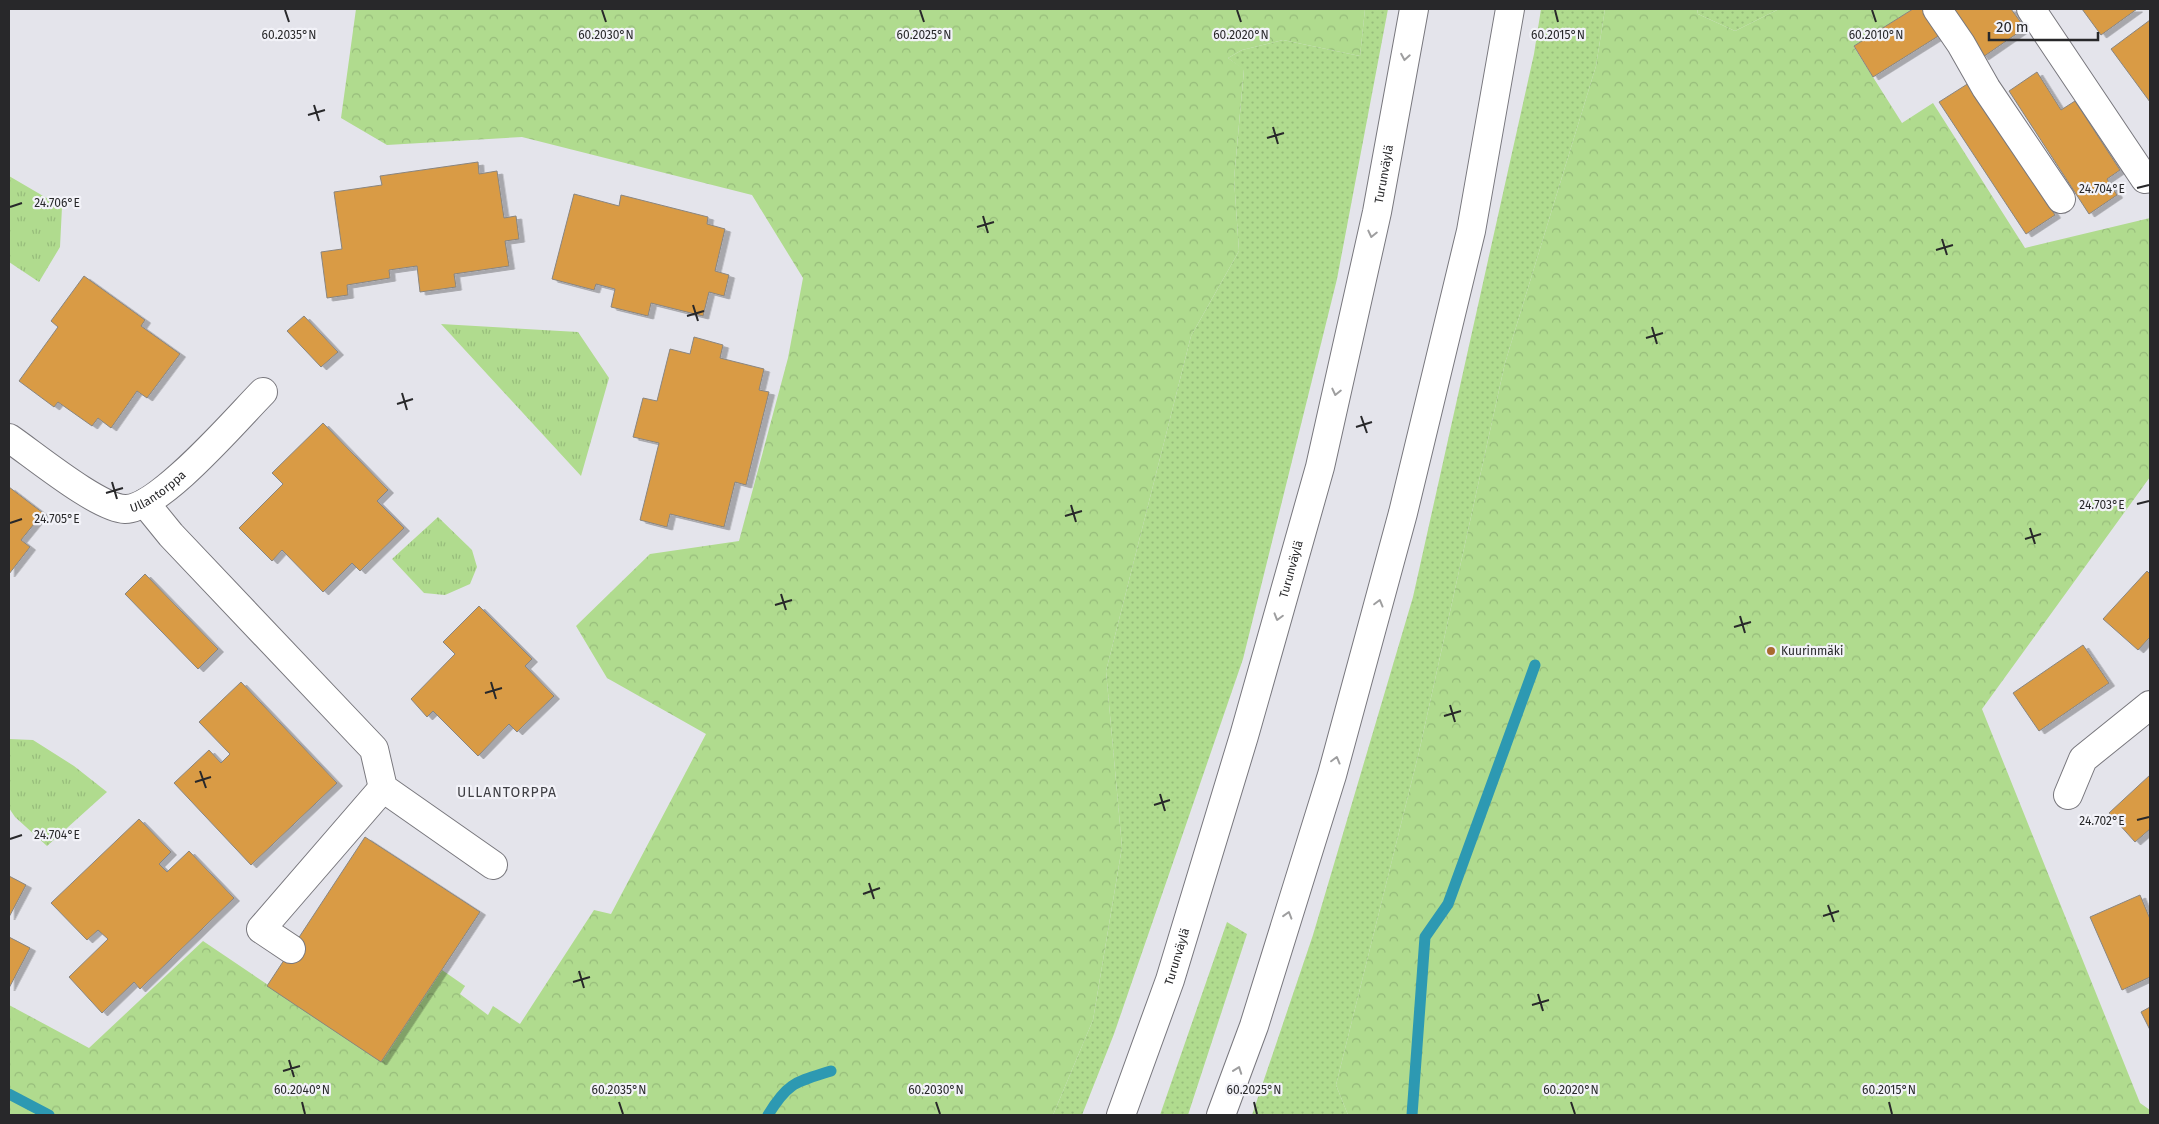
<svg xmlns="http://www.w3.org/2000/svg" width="2159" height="1124" viewBox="0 0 2159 1124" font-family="'Fira Sans',sans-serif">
	<defs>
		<pattern id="grass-dots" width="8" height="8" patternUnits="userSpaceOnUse" patternTransform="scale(1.25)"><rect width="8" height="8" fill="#b0db8e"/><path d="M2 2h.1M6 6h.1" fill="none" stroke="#97bc7b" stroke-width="1.8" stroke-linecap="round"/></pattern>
		<pattern id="forest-crowns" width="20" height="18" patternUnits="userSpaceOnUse" patternTransform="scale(1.25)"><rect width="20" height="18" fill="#b0db8e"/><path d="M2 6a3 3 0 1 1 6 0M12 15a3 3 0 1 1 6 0" fill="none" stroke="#97bc7b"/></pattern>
		<pattern id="park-tufts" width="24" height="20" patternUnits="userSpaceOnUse" patternTransform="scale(1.25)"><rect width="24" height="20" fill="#b0db8e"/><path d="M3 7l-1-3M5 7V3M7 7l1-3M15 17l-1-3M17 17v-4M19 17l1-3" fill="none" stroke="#97bc7b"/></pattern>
		<filter id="shadow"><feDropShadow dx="5.5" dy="3" stdDeviation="0" flood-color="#0004"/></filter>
	</defs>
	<rect width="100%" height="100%" fill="#e4e4eb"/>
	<path fill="url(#grass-dots)" d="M 1365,9 L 1388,9 L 1337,279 L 1243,659 L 1114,1034 L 1082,1115 L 1053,1115 L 1093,1020 L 1122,847 L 1106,671 L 1191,336 L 1239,251 L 1234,179 L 1244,70 L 1228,58 L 1242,50 L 1283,40 L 1360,56 Z
		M 1541,9 L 1605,9 L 1596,66 L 1505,363 L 1419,752 L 1336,1085 L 1348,1115 L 1252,1115 L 1313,935 L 1413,597 L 1534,54 Z
		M 1697,9 L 1779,9 L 1735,31 L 1698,14 Z
		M 1227,922 L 1247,934 L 1188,1115 L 1160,1115 Z"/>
	<path fill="url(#forest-crowns)" d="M 356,9 L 1365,9 L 1360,56 L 1283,40 L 1242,50 L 1228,58 L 1244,69 L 1234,179 L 1239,251 L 1191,336 L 1106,671 L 1122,847 L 1093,1020 L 1053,1115 L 9,1115 L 9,1005 L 89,1048 L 203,941 L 381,1061 L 442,970 L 465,986 L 460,994 L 488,1015 L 493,1006 L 520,1024 L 594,910 L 611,914 L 706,734 L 607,678 L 576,626 L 650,554 L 739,541 L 788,358 L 803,278 L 752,195 L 522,137 L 387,145 L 341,118 Z
		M 1605,9 L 1697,9 L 1698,14 L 1735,31 L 1779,9 L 1913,9 L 1854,47 L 1902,123 L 1933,103 L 2025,248 L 2150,218 L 2150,477 L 1982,709 L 2140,1103 L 2150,1110 L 2150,1115 L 1348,1115 L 1336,1085 L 1419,752 L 1505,363 L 1596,66 Z"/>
	<path fill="url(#park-tufts)" d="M 9,176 L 62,207 L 60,247 L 39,282 L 9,262 Z
		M 441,324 L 578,332 L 609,378 L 581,476 Z
		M 438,517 L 472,550 L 477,567 L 470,584 L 445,595 L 424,593 L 392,559 Z
		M 9,739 L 33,740 L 74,766 L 107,792 L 47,846 L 15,817 L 9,808 Z"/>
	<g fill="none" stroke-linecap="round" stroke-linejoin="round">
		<path stroke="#2d99b2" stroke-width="11" d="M 9,1094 L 49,1115
			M 768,1115 C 788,1082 796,1082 831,1071
			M 1412,1115 L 1425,937 L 1448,904 L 1535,665"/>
	</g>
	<path fill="#d99b44" stroke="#898580" filter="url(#shadow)" d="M 1913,9 L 1923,9 L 1940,35 L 1873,77 L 1854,46 Z
		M 1949,9 L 2011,9 L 2025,28 L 1983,57 Z
		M 2082,9 L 2137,9 L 2101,35 Z
		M 2150,20 L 2150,102 L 2111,49 Z
		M 2037,72 L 2061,110 L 2075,101 L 2120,170 L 2107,179 L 2117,195 L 2089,214 L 2009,91 Z
		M 1969,83 L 2055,215 L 2026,234 L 1939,102 Z
		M 478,162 L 479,174 L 497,171 L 504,218 L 516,216 L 519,239 L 505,241 L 509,266 L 454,274 L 456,287 L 420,292 L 417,266 L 389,270 L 390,278 L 347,285 L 348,295 L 327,298 L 321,252 L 342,249 L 334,192 L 382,185 L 380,176 Z
		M 574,194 L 619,206 L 621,195 L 708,217 L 707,224 L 725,229 L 715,271 L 729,275 L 724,296 L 709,292 L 703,316 L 651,303 L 648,316 L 611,307 L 615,289 L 596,284 L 594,290 L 552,279 Z
		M 84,276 L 145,320 L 141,326 L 180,354 L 147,398 L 137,391 L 111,428 L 98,418 L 92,426 L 58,402 L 54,407 L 19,381 L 58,327 L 51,321 Z
		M 304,316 L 338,352 L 321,367 L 287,331 Z
		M 694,337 L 723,345 L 720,358 L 764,369 L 759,390 L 769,392 L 746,485 L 735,482 L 724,527 L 670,514 L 667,527 L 640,520 L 659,443 L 633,437 L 643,398 L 657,401 L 670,349 L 690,354 Z
		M 323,423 L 388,490 L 377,501 L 404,528 L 360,571 L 352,563 L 323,592 L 282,550 L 272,561 L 239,528 L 283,484 L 272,473 Z
		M 9,487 L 43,513 L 21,540 L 30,547 L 9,574 Z
		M 2147,571 L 2150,574 L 2150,637 L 2138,650 L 2103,619 Z
		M 145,574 L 218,649 L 198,669 L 125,594 Z
		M 479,606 L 532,659 L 525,666 L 554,696 L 517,732 L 509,724 L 478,756 L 433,711 L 427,717 L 411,699 L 455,654 L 443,642 Z
		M 2083,645 L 2109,683 L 2039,731 L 2013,693 Z
		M 241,682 L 337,783 L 251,865 L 174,783 L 209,750 L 221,763 L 230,754 L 199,722 Z
		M 2150,775 L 2150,829 L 2135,842 L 2109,813 Z
		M 139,819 L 171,852 L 159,864 L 167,872 L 189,851 L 234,898 L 140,989 L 134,982 L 102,1013 L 69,977 L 108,939 L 98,930 L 87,940 L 51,903 Z
		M 365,837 L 480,912 L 381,1062 L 267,986 Z
		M 9,876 L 26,885 L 9,917 Z
		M 2140,895 L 2150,919 L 2150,977 L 2122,990 L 2090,917 Z
		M 9,937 L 30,948 L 9,988 Z
		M 2150,1007 L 2150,1030 L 2141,1012 Z"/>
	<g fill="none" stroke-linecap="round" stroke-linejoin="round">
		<defs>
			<g id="minor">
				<path d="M 1937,9 L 1961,44 L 1986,88 L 2061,199"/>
				<path d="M 2031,9 L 2145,179"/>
				<path id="s1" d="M 9,438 C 34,455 98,508 125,509 C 159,510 238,417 263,392"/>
				<path d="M 145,503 L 171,535 L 374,749 L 383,788 L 493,865"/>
				<path d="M 2068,795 L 2083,759 L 2150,705"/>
				<path d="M 291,949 L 261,929 L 383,788"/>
			</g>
			<g id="highway">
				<path id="s2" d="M 1121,1115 L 1170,980 L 1244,736 L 1320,467 L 1377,212 L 1414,9"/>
				<path d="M 1221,1115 L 1254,1026 L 1332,775 L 1403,513 L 1471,231 L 1510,9"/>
			</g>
		</defs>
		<use href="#minor" stroke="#78777d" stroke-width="30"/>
		<use href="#highway" stroke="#78777d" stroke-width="30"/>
		<use href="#minor" stroke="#fff" stroke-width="28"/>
		<use href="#highway" stroke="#fff" stroke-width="28"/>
	</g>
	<defs><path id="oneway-chevron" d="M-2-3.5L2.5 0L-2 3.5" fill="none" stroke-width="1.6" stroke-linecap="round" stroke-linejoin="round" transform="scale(1.25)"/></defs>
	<g stroke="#9e9e9f">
		<use href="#oneway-chevron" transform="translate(1405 57) rotate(100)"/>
		<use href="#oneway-chevron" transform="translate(1372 234) rotate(103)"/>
		<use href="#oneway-chevron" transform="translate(1336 392) rotate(103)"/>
		<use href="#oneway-chevron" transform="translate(1379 603) rotate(-75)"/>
		<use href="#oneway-chevron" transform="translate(1278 617) rotate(106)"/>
		<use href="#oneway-chevron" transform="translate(1336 760) rotate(-75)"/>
		<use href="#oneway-chevron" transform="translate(1288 915) rotate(-73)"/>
		<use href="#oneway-chevron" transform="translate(1238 1070) rotate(-70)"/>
	</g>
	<path fill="none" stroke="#28282a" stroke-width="2" d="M 285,10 L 289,22M 602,10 L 606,22M 920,10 L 924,22M 1237,10 L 1241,22M 1555,10 L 1558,22M 1872,10 L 1876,22M 314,105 L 319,121M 308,115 L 325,110M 1273,127 L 1278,144M 1267,138 L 1284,133M 2137,188 L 2149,185M 10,207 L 22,203M 983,216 L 988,233M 977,227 L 994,222M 1942,239 L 1947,255M 1936,250 L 1953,245M 693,305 L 698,321M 687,316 L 704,311M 1652,327 L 1657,344M 1646,338 L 1663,333M 402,393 L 407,410M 397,404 L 413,399M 1361,416 L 1367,433M 1356,427 L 1372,422M 112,482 L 117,499M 106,493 L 123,488M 2137,504 L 2149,501M 1071,505 L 1076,522M 1065,516 L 1082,511M 10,523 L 22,519M 2030,528 L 2035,544M 2025,539 L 2041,534M 781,594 L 786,610M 775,605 L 792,600M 1740,616 L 1745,633M 1734,627 L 1751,622M 491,682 L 496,699M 485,693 L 502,688M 1450,705 L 1455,722M 1444,716 L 1461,711M 200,771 L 206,788M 195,782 L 211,777M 1160,794 L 1165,811M 1154,805 L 1170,800M 2137,820 L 2149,817M 10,839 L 22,835M 869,883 L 874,899M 863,894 L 880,888M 1828,905 L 1834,922M 1823,916 L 1839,911M 579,971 L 584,988M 573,982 L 590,977M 1538,994 L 1543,1011M 1532,1005 L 1549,1000M 289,1060 L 294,1077M 283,1071 L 300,1066M 302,1102 L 305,1114M 619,1102 L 623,1114M 936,1102 L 940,1114M 1254,1102 L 1257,1114M 1571,1102 L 1575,1114M 1889,1102 L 1892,1114"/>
	<circle fill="#a86b2f" stroke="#f2f2f8" stroke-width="2" cx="1771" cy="651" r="5"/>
	<g text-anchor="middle" stroke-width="4.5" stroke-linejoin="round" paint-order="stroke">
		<g font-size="12" fill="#28282a" stroke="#f2f2f8">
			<text dy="4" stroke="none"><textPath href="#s2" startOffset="978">Turunväylä</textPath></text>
			<text dy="4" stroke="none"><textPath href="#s1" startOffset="175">Ullantorppa</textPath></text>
			<text dy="4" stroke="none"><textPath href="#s2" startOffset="572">Turunväylä</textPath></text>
			<text dy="4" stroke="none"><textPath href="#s2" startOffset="168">Turunväylä</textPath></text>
		</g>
		<g font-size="12" fill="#28282a" stroke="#f2f2f8" text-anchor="start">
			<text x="1781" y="655">Kuurinmäki</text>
		</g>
		<g font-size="14" letter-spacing="1" fill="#3f3f44" stroke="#f2f2f8">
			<text x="507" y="797">ULLANTORPPA</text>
		</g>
	</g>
	<g font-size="12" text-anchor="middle" fill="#28282a" stroke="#f2f2f8" stroke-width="4.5" stroke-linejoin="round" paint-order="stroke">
		<text x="289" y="39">60.2035°N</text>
		<text x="606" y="39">60.2030°N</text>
		<text x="924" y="39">60.2025°N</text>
		<text x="1241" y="39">60.2020°N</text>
		<text x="1558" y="39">60.2015°N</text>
		<text x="1876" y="39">60.2010°N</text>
		<text x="2102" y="193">24.704°E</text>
		<text x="57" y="207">24.706°E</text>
		<text x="2102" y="509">24.703°E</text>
		<text x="57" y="523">24.705°E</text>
		<text x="2102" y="825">24.702°E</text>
		<text x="57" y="839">24.704°E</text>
		<text x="302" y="1094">60.2040°N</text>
		<text x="619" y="1094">60.2035°N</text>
		<text x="936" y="1094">60.2030°N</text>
		<text x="1254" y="1094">60.2025°N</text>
		<text x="1571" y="1094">60.2020°N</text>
		<text x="1889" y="1094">60.2015°N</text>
	</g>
	<rect width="2159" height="1124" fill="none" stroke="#28282a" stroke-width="20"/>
	<path d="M1989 32v8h109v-8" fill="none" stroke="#28282a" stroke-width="2.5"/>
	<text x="1996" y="32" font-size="15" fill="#28282a" stroke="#f2f2f8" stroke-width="4" paint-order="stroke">20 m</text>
</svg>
